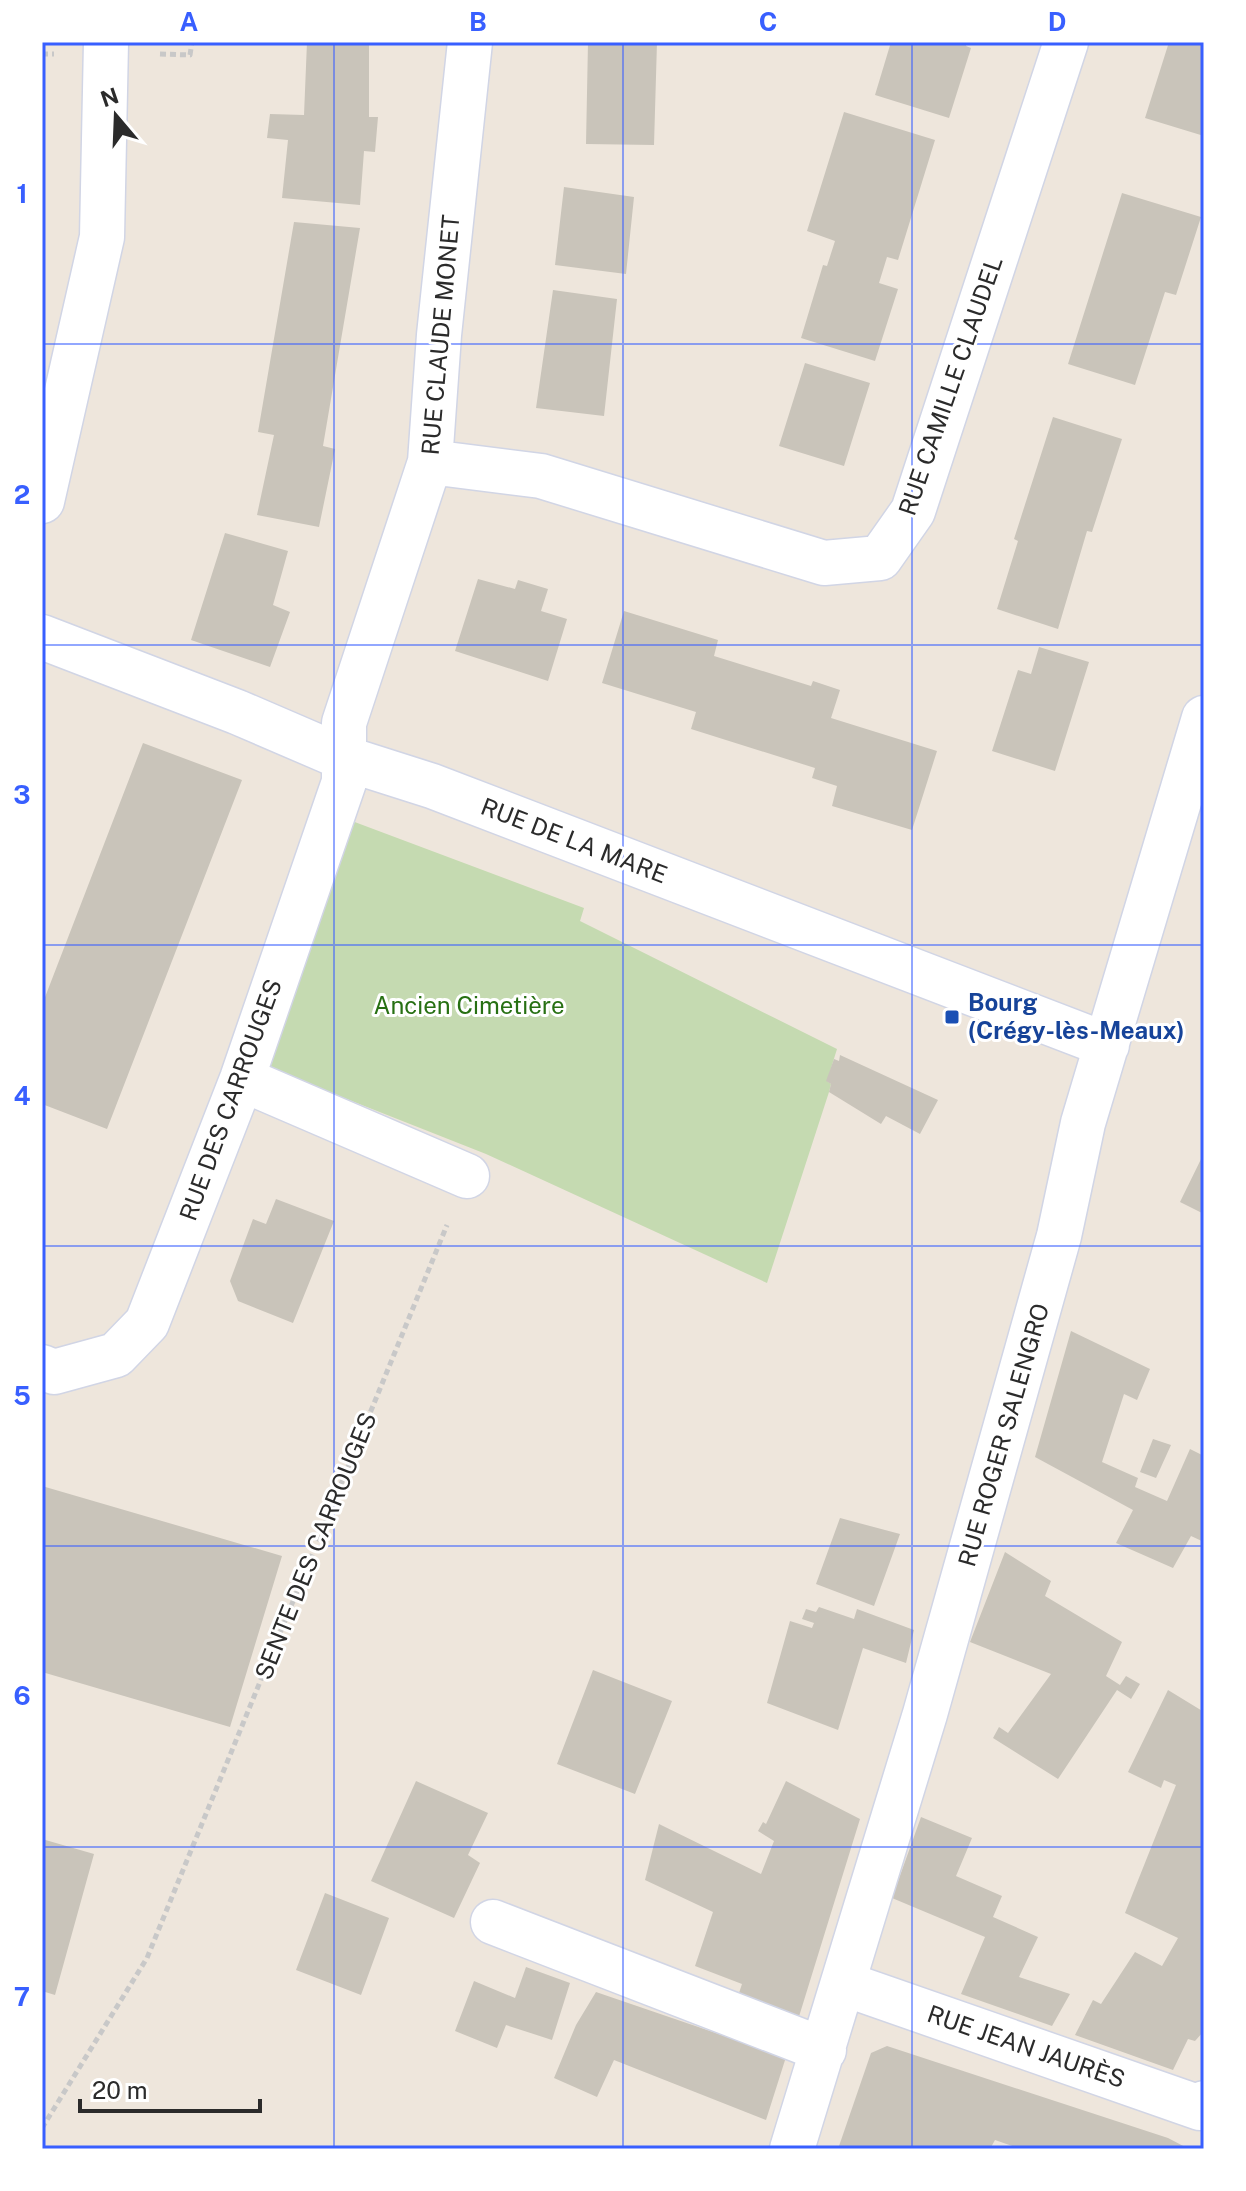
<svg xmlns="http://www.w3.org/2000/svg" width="1246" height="2191" viewBox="0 0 1246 2191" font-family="'Public Sans',sans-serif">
	<rect width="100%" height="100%" fill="#eee6dc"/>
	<path fill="#c5dab1" d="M 352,821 L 584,908 L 580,921 L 837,1049 L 827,1081 L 831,1084 L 829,1092 L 767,1283 L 486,1154 L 258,1064 Z"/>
	<path fill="#c9c4ba" d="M 307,42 L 369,42 L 369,117 L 378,117 L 375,152 L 364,151 L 360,205 L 282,198 L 288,140 L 267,138 L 270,114 L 304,115 Z
		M 588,42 L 657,42 L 654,145 L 586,144 Z
		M 891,42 L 967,42 L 966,46 L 971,48 L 949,118 L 875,95 Z
		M 1169,42 L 1204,42 L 1204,136 L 1145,118 Z
		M 844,112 L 935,140 L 898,260 L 887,257 L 879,283 L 898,289 L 875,361 L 801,338 L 823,265 L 827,266 L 835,241 L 807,231 Z
		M 564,187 L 634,197 L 626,274 L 555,265 Z
		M 1122,193 L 1201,217 L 1176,295 L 1165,292 L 1135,385 L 1068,364 Z
		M 294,222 L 360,228 L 323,446 L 335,449 L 319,527 L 257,515 L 274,435 L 258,432 Z
		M 553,290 L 617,299 L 604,416 L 536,408 Z
		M 805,363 L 870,383 L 844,466 L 779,446 Z
		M 1053,417 L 1122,439 L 1092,532 L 1087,531 L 1058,629 L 997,609 L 1018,541 L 1014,539 Z
		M 225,533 L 288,551 L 273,605 L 290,612 L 270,667 L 191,640 Z
		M 478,579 L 515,589 L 518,580 L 548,589 L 541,611 L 567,619 L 548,681 L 455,651 Z
		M 624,611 L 718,640 L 714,656 L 811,686 L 813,681 L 840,690 L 831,718 L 937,751 L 912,830 L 832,806 L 837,786 L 812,778 L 815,768 L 691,729 L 696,712 L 602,683 Z
		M 1039,647 L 1089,662 L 1055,771 L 992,751 L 1018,670 L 1031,674 Z
		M 143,743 L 242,780 L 107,1129 L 42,1104 L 42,1005 Z
		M 840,1055 L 938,1100 L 920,1134 L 886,1116 L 881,1124 L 829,1092 L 831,1084 L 826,1081 L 834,1059 L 839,1061 Z
		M 1204,1153 L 1204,1214 L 1180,1202 Z
		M 276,1199 L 334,1221 L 293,1323 L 238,1301 L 230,1281 L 253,1219 L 266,1224 Z
		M 1071,1331 L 1150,1369 L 1137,1400 L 1124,1394 L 1102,1462 L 1138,1478 L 1135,1487 L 1167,1501 L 1190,1449 L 1204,1456 L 1204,1542 L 1191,1536 L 1173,1568 L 1116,1543 L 1133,1510 L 1035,1457 Z
		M 1153,1439 L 1171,1445 L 1156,1478 L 1140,1472 Z
		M 42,1486 L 282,1556 L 230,1727 L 42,1672 Z
		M 840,1518 L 900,1534 L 874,1606 L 816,1584 Z
		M 1005,1552 L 1051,1581 L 1045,1596 L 1122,1642 L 1106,1676 L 1120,1685 L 1126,1676 L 1140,1684 L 1131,1699 L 1117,1690 L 1058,1779 L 993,1738 L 999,1727 L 1008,1733 L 1051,1674 L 970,1642 Z
		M 819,1607 L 854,1619 L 857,1609 L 914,1630 L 906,1663 L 863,1648 L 838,1730 L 767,1703 L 790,1621 L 812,1628 L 814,1623 L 802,1619 L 806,1609 L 816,1612 Z
		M 593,1670 L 672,1701 L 635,1794 L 557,1764 Z
		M 1168,1690 L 1204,1712 L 1204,2031 L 1195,2041 L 1188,2039 L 1173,2070 L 1075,2035 L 1093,2000 L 1101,2004 L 1135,1952 L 1162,1966 L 1178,1938 L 1125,1913 L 1176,1785 L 1164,1780 L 1161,1788 L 1128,1772 Z
		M 416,1781 L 488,1813 L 468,1855 L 480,1863 L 454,1918 L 371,1881 Z
		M 786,1781 L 860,1819 L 797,2023 L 737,1999 L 742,1984 L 695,1966 L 713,1912 L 645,1880 L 659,1824 L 761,1874 L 774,1841 L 758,1831 L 763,1822 L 766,1824 Z
		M 921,1817 L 972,1838 L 956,1876 L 1002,1896 L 993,1917 L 1038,1937 L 1019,1977 L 1070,1994 L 1052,2026 L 961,1994 L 985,1937 L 892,1898 Z
		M 42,1839 L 94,1854 L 55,1995 L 42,1991 Z
		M 325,1893 L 389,1918 L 361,1995 L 296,1970 Z
		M 526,1967 L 570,1983 L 552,2040 L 506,2025 L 497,2048 L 455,2031 L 474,1981 L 515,1998 Z
		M 596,1992 L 786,2057 L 766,2120 L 614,2060 L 597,2097 L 554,2078 L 576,2025 Z
		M 887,2046 L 1168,2138 L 1189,2149 L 1021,2149 L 995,2140 L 990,2149 L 838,2149 L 871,2053 Z"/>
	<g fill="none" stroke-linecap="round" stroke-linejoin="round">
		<defs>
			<path id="minor" d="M 430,462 L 541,476 L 824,563 L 880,558 L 913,511 L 1066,42
				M 42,501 L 102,237 L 106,42
				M 42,637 L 237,712 L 344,758 L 432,786 L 1107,1045
				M 242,1079 L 467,1176
				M 42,1367 L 54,1372 L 116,1355 L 147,1323 L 242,1079 L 344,782 L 344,723 L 430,462 L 439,335 L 470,42
				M 493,1922 L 824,2050
				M 845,1984 L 1200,2108 L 1204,2103
				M 792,2149 L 925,1714 L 1059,1236 L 1083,1123 L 1204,718"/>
		</defs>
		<use href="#minor" stroke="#d1d5e5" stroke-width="47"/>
		<path stroke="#c8c8c8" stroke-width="5" stroke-dasharray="6 4" stroke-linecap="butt" d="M 42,54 L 54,54
			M 160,54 L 190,55 L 192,42
			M 42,2128 L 147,1958 L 447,1225"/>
		<use href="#minor" stroke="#fff" stroke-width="44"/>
	</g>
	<path fill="none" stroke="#385fff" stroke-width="2" stroke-opacity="0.55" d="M 334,42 L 334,2149M 623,42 L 623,2149M 912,42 L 912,2149M 42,344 L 1204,344M 42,645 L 1204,645M 42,945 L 1204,945M 42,1246 L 1204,1246M 42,1546 L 1204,1546M 42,1847 L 1204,1847"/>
	<rect fill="#1a4fb4" stroke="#fff" stroke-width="3" x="944" y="1009" width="16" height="16" rx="4"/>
	<g text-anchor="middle" stroke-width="6" stroke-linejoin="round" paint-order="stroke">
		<g font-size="24" fill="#2b2b2b" stroke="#fff">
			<text transform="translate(441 335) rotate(-85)" y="8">RUE CLAUDE MONET</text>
			<text transform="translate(951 386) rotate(-71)" y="8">RUE CAMILLE CLAUDEL</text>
			<text transform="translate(574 841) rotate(21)" y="8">RUE DE LA MARE</text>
			<text transform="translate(231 1100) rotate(-70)" y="8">RUE DES CARROUGES</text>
			<text transform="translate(1004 1435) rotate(-74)" y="8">RUE ROGER SALENGRO</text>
			<text transform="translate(316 1546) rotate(-68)" y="8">SENTE DES CARROUGES</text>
			<text transform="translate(1026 2047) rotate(19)" y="8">RUE JEAN JAURÈS</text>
		</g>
		<g font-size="24" font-weight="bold" fill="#164399" stroke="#fff" text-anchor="start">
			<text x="968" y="1011">Bourg<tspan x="968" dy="28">(Crégy-lès-Meaux)</tspan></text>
		</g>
		<g font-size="24" fill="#277013" stroke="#fff">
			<text x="469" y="1014">Ancien Cimetière</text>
		</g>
	</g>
	<rect width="1246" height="2191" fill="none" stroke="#ffffff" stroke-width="88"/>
	<g transform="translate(116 116) rotate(341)" stroke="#ffffff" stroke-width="6" paint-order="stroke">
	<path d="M0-6L14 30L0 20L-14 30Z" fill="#2b2b2b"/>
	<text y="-12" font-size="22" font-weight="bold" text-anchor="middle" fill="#2b2b2b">N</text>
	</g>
	<path d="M80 2099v12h180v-12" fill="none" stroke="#2b2b2b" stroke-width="4"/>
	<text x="92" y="2099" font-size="24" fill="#2b2b2b" stroke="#ffffff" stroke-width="6" paint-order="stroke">20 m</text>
	<rect x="44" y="44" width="1158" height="2103" fill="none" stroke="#385fff" stroke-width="3"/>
	<g font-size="26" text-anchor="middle" font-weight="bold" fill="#385fff">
		<text x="189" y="31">A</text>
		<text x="478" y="31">B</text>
		<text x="768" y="31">C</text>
		<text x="1057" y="31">D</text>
		<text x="22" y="203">1</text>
		<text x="22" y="504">2</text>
		<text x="22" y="804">3</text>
		<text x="22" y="1105">4</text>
		<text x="22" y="1405">5</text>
		<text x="22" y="1705">6</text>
		<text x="22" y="2006">7</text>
	</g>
</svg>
